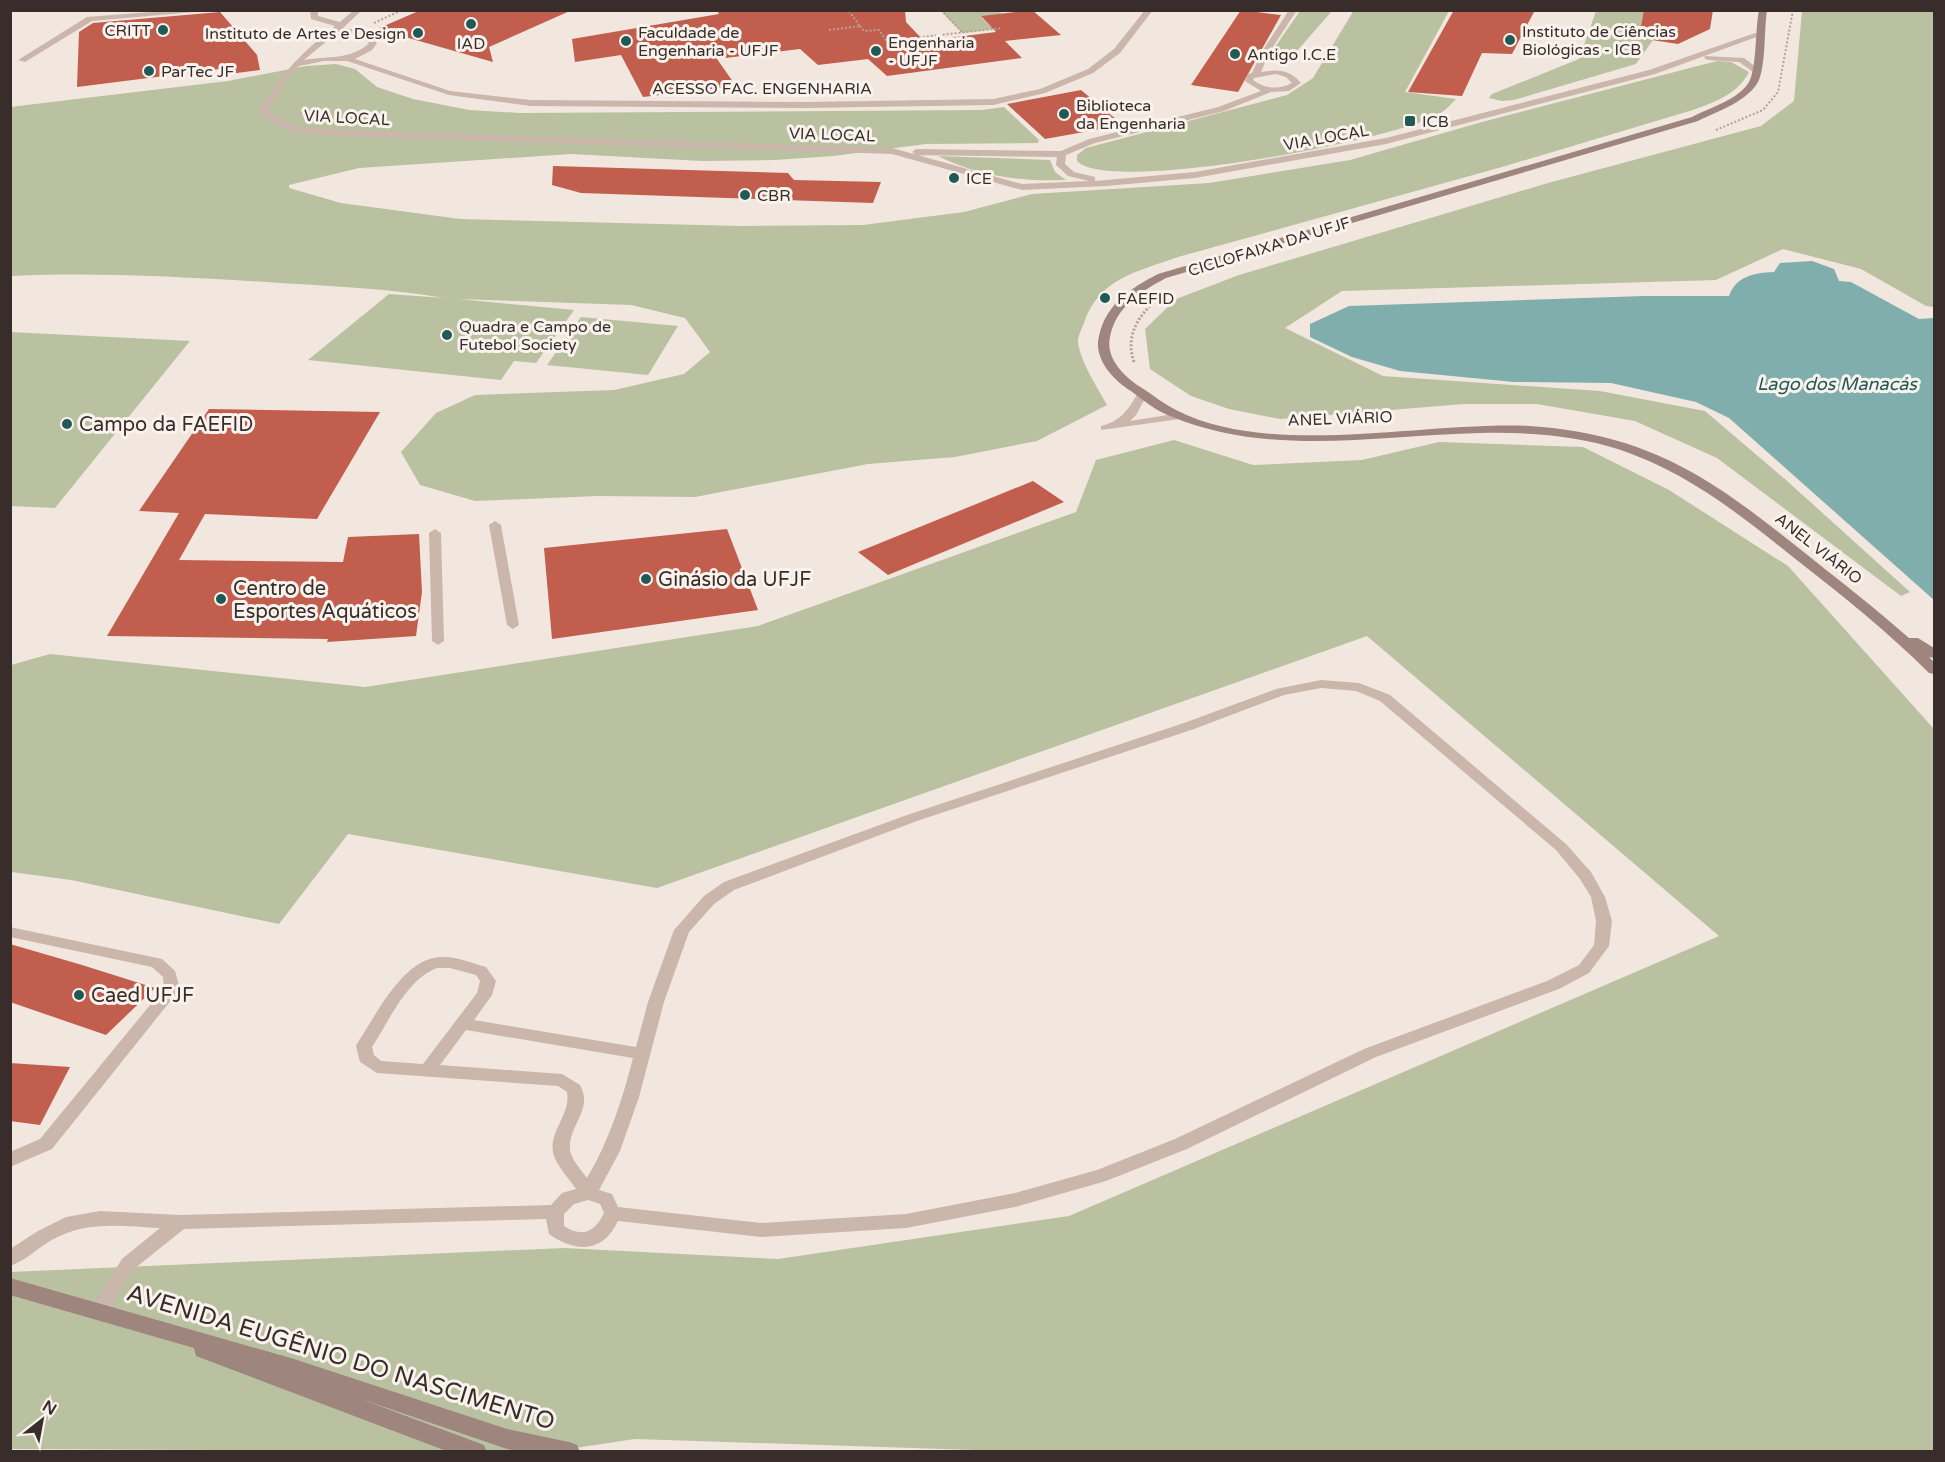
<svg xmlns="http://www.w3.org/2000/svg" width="1945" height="1462" viewBox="0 0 1945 1462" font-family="'Varela Round',sans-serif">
	<rect width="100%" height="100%" fill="#f2e7df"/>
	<path fill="#b9c1a0" d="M 1354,10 L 1449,11 L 1405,92 L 1456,99 C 1451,104 1445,111 1439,114 C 1396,140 1109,195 1077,161 L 1077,155 L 1086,148 L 1287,95 L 1313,78 Z
		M 941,11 L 999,11 L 1002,14 L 981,17 L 990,26 L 999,25 L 1002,28 L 962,33 Z
		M 1300,11 L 1332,11 L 1296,52 L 1284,54 L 1273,50 Z
		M 1596,11 L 1644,11 L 1653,40 L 1636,64 L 1514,100 L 1502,101 L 1489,98 L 1492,94 L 1579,59 Z
		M 1802,11 L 1934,11 L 1934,307 L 1926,306 L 1861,269 L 1783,249 L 1716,280 L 1342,291 L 1285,328 L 1383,376 L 1600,391 L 1705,411 L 1786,480 L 1910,592 L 1901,596 L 1717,458 L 1635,421 L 1537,404 L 1464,404 L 1280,419 L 1229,409 L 1191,396 L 1150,369 L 1145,329 L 1176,299 L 1239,275 L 1548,183 L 1761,126 L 1794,101 Z
		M 1717,61 L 1731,62 L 1749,72 C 1738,94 1715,102 1693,110 L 1502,167 L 1178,257 C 1137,272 1099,278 1084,323 C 1082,328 1078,336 1078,341 C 1079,360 1098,388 1107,405 L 1037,441 L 955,457 L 868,464 L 695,497 L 598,496 L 475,501 L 420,485 L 401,452 L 436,413 L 475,395 L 614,390 L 684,374 L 710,352 L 685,318 L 631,305 L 458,299 L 574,310 L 536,363 L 514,361 L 501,380 L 308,360 L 389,294 L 444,298 C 385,288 326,286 266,282 C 181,277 96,272 11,276 L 10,107 L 228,81 L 306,66 L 336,64 L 355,69 L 377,87 L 413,99 L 469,110 L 520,113 L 982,110 L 1004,107 L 1039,140 L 1038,143 L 926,144 L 833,156 L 775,160 L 702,161 L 571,154 L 359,168 L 289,185 L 289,188 L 341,203 L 460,219 L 741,226 L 863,225 L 964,212 L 1032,194 L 1209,183 L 1350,160 L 1482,122 Z
		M 938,156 L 1050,160 L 1055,172 L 1066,180 C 1022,182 978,176 938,156 Z
		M 581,317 L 678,326 L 648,375 L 547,365 Z
		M 10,332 L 190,341 L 55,508 L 11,506 Z
		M 1174,440 L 1253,465 L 1362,460 L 1439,442 L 1583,447 L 1669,490 L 1788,566 L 1934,729 L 1934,1451 L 1037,1452 L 635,1439 L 549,1452 L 11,1449 L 10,1272 L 564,1248 L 778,1259 L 1069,1216 L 1719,936 L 1367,636 L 657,888 L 348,834 L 279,924 L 71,880 L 11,872 L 11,665 L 50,654 L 365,687 L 758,626 L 1076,512 L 1096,460 Z"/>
	<path fill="#7faeac" d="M 1812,261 L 1834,269 L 1839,281 L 1851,282 L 1919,319 L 1934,318 L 1934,600 L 1729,418 L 1696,402 L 1611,383 L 1514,382 L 1400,371 L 1352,357 L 1310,337 L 1310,324 L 1349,306 L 1643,296 L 1729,296 C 1736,276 1754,273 1774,272 L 1780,263 Z"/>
	<path fill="#c15e4e" d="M 421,10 L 572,10 L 489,47 L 493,62 L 377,29 Z
		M 717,10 L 905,10 L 906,22 L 924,41 L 996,32 L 981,16 L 1032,10 L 1061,35 L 1005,41 L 1022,58 L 887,76 L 868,59 L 818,65 L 800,49 L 717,59 L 736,86 L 643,97 L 621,55 L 575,62 L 572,39 L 719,14 Z
		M 1241,10 L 1281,15 L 1238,92 L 1191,85 Z
		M 1454,10 L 1535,10 L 1512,54 L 1482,53 L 1462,96 L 1408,92 Z
		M 1644,10 L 1713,10 L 1710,29 L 1678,44 L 1639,38 Z
		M 220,12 L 257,55 L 260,70 L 221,75 L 220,69 L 77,87 L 79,32 L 93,23 Z
		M 1081,90 L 1123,125 L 1045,139 L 1007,104 Z
		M 553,166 L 788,173 L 794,180 L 881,182 L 873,203 L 581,193 L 552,185 Z
		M 209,409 L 380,412 L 317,519 L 205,514 L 179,560 L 343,562 L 348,537 L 419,534 L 422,592 L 416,636 L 327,642 L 328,639 L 107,636 L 179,513 L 139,511 Z
		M 1033,481 L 1064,502 L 888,575 L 858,552 Z
		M 727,529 L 758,610 L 552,639 L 544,548 Z
		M 10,944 L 82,965 L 155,988 L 106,1035 L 10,1002 Z
		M 10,1063 L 70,1067 L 40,1125 L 10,1121 Z"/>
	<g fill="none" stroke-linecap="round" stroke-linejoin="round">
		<path stroke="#b6a096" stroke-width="2" stroke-dasharray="2 2" stroke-linecap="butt" d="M 941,10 L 962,32
			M 999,10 L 1002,14
			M 374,23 L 402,10
			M 860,26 L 864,31 L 879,30 L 890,46
			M 829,30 L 860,26 L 848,10
			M 887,41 L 1002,28
			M 1716,130 L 1763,110 L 1778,92 L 1793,10"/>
		<path stroke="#b6a096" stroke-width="3" stroke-dasharray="2 2" stroke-linecap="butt" d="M 1134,362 C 1126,339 1135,321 1151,305"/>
		<path fill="#cab6ab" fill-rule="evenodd" d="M 175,10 L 217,10 L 92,21 L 25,62 L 18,60 L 87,17 Z
			M 310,10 L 318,10 L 318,16 L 340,22 L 354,10 L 362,10 L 343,28 L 365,31 L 377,43 L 372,50 L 355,59 L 450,91 L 531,100 L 805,102 L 993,99 L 1040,89 L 1088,69 L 1114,49 L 1145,10 L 1153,10 L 1120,53 L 1093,73 L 1045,93 L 993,105 L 805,108 L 531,106 L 449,95 L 347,61 L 324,61 L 299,66 L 284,83 L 268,111 L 292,125 L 337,130 L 892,148 L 1022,184 L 1089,181 L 1068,176 L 1056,165 L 1057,157 L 916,155 L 912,152 L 916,149 L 1061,151 L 1089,139 L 1218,107 L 1261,91 L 1245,81 L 1248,74 L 1252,73 L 1261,53 L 1289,10 L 1297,10 L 1269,53 L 1261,72 C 1278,69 1290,70 1301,83 L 1289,91 L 1271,92 L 1224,111 L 1095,143 L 1066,155 L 1065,164 L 1074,172 L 1095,177 L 1095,181 L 1106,180 L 1195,172 L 1386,138 L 1649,70 L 1755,33 L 1762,35 L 1655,74 L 1386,144 L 1195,178 L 1106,186 L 1022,190 L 892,154 L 337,136 C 310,134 279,133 259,112 C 277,76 304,51 335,26 L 311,19 ZM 338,32 L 360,35 L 369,43 C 352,60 326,56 304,60 ZM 1276,74 L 1286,77 L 1292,83 C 1279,90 1265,89 1253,80 L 1254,78 Z
			M 1705,56 L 1744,58 L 1760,70 L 1753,72 L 1739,62 L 1708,60 L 1704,58 Z
			M 1142,392 L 1147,395 L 1136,415 L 1130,421 L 1180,413 L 1185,416 L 1180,419 L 1101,430 L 1101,426 C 1121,421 1128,410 1138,393 Z
			M 495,521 L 501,525 L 519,625 L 513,629 L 507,625 L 489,525 Z
			M 435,529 L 441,533 L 444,641 L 438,645 L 432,641 L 429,533 Z
			M 1321,680 L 1359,683 L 1390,695 L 1566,844 L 1591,872 L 1605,897 L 1612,921 L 1609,946 L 1589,973 L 1559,989 L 1376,1057 L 1187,1149 L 1106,1181 L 1015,1207 L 906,1228 L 761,1237 L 618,1221 C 603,1253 576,1253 549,1234 L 546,1219 L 184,1229 L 134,1269 L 105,1315 L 99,1318 L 93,1315 L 90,1310 L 122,1259 L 160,1228 C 120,1226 86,1220 50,1241 C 37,1249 25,1261 10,1266 L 10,1249 L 38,1231 L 66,1217 L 100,1211 L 180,1215 L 551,1205 L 562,1193 L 576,1189 C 570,1180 554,1162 553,1152 C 549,1131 571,1114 567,1092 L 558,1086 L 377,1073 L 360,1062 L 356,1046 L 358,1042 C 377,1014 403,958 441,957 C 456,956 472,963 486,967 L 496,981 L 492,995 L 474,1020 L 636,1047 L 648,1002 L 674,930 L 704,896 L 724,882 L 907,815 L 1184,723 L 1276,689 ZM 1321,688 L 1356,691 L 1380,701 L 1556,850 L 1580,879 L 1591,897 L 1596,921 L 1594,945 L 1579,965 L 1547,981 L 1364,1049 L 1175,1139 L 1097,1170 L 1015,1193 L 906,1214 L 761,1223 L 618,1207 L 612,1194 L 599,1190 L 620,1151 L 639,1097 L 664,1002 L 689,932 L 714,904 L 734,890 L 917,821 L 1194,729 L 1284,695 ZM 437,968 L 450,968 L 476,975 L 480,981 L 477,993 L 423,1064 L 381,1061 L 374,1055 L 372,1047 C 389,1021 407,979 437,968 ZM 466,1030 L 633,1058 C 622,1101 609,1141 587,1178 C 582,1171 571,1159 570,1150 C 568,1125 594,1110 580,1085 L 562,1074 L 440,1065 ZM 588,1200 L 600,1204 L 604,1213 C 595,1232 582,1238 564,1226 L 564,1214 L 574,1204 Z
			M 10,927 L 162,959 L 175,971 L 180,989 L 52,1149 L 10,1167 L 10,1152 L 40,1139 L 164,988 L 163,977 L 152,967 L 10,937 Z"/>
		<path fill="#9e857d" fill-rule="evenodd" d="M 1759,10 L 1767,10 C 1764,30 1766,62 1759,80 C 1749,101 1718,111 1698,121 L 1166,278 C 1140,292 1116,307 1110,337 C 1105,359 1126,378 1142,388 C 1153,395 1164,404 1176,410 C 1271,459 1424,421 1530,426 C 1563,428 1597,434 1628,444 C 1698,467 1748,508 1805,553 C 1840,581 1875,608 1909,638 L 1918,638 L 1934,648 L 1934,658 L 1929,657 L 1934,662 L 1934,674 L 1929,673 C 1888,632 1843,596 1798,561 C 1740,515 1692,475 1621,450 C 1576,435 1528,432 1481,433 C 1376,435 1271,458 1170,416 C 1156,411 1143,400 1131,391 C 1113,380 1093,358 1099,336 C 1106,304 1131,288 1158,274 L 1692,117 C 1709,108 1741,99 1750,80 C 1757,63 1755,30 1759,10 Z
			M 10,1278 L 294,1359 L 507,1429 L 569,1442 L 577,1445 L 580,1452 L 521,1452 L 507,1449 L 358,1398 L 484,1445 L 487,1452 L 449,1452 L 196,1356 L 194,1348 L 10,1295 Z"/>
	</g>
	<g fill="#215957" stroke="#faf2ec" stroke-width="2">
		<circle cx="471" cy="24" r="6"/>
		<circle cx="163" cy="30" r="6"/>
		<circle cx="418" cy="33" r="6"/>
		<circle cx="1510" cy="40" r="6"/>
		<circle cx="626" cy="41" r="6"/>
		<circle cx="876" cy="51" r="6"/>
		<circle cx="1235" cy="54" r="6"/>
		<circle cx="149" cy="71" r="6"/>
		<circle cx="1064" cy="114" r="6"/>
		<rect x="1404" y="115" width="12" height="12" rx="3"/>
		<circle cx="954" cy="178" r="6"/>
		<circle cx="745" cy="195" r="6"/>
		<circle cx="1105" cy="298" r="6"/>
		<circle cx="447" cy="335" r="6"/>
		<circle cx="67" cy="424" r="6"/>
		<circle cx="646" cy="579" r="6"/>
		<circle cx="221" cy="599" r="6"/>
		<circle cx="79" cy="995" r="6"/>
	</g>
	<g text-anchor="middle" stroke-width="6" stroke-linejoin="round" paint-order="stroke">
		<g font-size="16" fill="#382d2a" stroke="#faf2ec" text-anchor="start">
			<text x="151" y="36" text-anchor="end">CRITT</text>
			<text x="1522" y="37">Instituto de Ciências<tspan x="1522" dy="18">Biológicas - ICB</tspan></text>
			<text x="638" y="38">Faculdade de<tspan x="638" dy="18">Engenharia - UFJF</tspan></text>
			<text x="406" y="39" text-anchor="end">Instituto de Artes e Design</text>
			<text x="888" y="48">Engenharia<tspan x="888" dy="18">- UFJF</tspan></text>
			<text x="471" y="49" text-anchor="middle">IAD</text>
			<text x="1247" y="60">Antigo I.C.E</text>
			<text x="161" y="77">ParTec JF</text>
			<text x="1076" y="111">Biblioteca<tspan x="1076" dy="18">da Engenharia</tspan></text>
			<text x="1422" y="127">ICB</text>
			<text x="966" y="184">ICE</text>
			<text x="757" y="201">CBR</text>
			<text x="1117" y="304">FAEFID</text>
			<text x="459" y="332">Quadra e Campo de<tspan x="459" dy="18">Futebol Society</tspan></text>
		</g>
		<g font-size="16" fill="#382d2a" stroke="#faf2ec">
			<text x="762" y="94">ACESSO FAC. ENGENHARIA</text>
			<text transform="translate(347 117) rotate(3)" y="6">VIA LOCAL</text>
			<text transform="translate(832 134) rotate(2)" y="6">VIA LOCAL</text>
			<text transform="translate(1326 137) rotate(-10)" y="6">VIA LOCAL</text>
			<text transform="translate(1269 246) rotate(-17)" y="6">CICLOFAIXA DA UFJF</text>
			<text transform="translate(1340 418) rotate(-2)" y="6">ANEL VIÁRIO</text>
			<text transform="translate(1819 548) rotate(38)" y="6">ANEL VIÁRIO</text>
		</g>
		<g font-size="18" font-style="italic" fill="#215957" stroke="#faf2ec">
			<text x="1837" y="390">Lago dos Manacás</text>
		</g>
		<g font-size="20" fill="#382d2a" stroke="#faf2ec" text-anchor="start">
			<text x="79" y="431">Campo da FAEFID</text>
			<text x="658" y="586">Ginásio da UFJF</text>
			<text x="233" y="595">Centro de<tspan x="233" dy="23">Esportes Aquáticos</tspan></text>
			<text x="91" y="1002">Caed UFJF</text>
		</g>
		<g font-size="24" fill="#382d2a" stroke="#faf2ec">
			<text transform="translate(341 1357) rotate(17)" y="8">AVENIDA EUGÊNIO DO NASCIMENTO</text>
		</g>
	</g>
	<rect width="1945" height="1462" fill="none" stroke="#382d2a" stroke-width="24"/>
	<g transform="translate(42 1420) rotate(31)" stroke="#faf2ec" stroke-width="4.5" paint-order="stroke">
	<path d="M0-4.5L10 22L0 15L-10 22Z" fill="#382d2a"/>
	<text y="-9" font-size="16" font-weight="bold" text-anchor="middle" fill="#382d2a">N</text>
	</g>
</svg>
